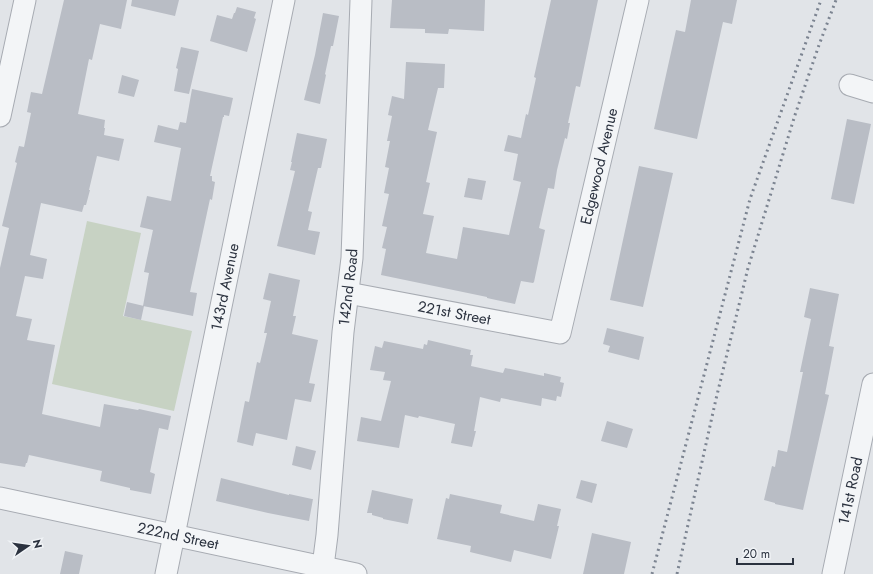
<svg xmlns="http://www.w3.org/2000/svg" width="873" height="574" viewBox="0 0 873 574" font-family="Jost,sans-serif">
	<rect width="100%" height="100%" fill="#e1e4e8"/>
	<path fill="#c7d2c3" d="M 87,221 L 141,233 L 123,316 L 192,331 L 174,411 L 52,384 Z"/>
	<path fill="#b9bdc5" d="M 64,0 L 127,0 L 121,29 L 100,24 L 92,60 L 89,59 L 78,114 L 105,120 L 104,128 L 105,128 L 104,135 L 124,139 L 119,161 L 97,156 L 89,190 L 90,190 L 86,205 L 84,205 L 82,212 L 41,203 L 30,255 L 47,259 L 43,279 L 25,276 L 16,316 L 32,319 L 27,340 L 55,345 L 42,414 L 100,427 L 104,404 L 138,410 L 139,409 L 171,416 L 168,430 L 159,428 L 150,472 L 155,474 L 151,494 L 130,490 L 130,488 L 100,481 L 102,471 L 29,455 L 27,463 L 26,463 L 25,467 L 0,463 L 0,268 L 9,228 L 2,226 L 17,163 L 15,162 L 19,146 L 24,147 L 31,113 L 27,112 L 31,92 L 42,94 Z
		M 132,0 L 179,0 L 175,16 L 131,6 Z
		M 392,0 L 485,0 L 484,31 L 449,29 L 448,34 L 425,33 L 425,29 L 390,28 Z
		M 551,0 L 598,0 L 580,87 L 576,86 L 568,123 L 570,123 L 567,139 L 565,138 L 557,170 L 554,189 L 548,188 L 539,228 L 545,230 L 534,282 L 533,283 L 521,281 L 515,304 L 487,298 L 487,297 L 381,275 L 386,249 L 382,248 L 387,227 L 382,226 L 389,194 L 384,193 L 389,168 L 385,167 L 390,141 L 387,141 L 392,116 L 388,115 L 392,96 L 404,99 L 406,62 L 445,64 L 444,88 L 438,88 L 428,130 L 437,132 L 426,182 L 430,183 L 423,214 L 434,216 L 426,253 L 457,259 L 463,227 L 509,235 L 521,182 L 513,180 L 518,154 L 504,151 L 508,135 L 521,138 L 526,114 L 528,115 L 536,78 L 534,77 Z
		M 691,0 L 737,0 L 732,24 L 723,22 L 697,139 L 654,129 L 676,30 L 685,32 Z
		M 237,7 L 256,12 L 254,18 L 256,19 L 247,52 L 210,41 L 217,15 L 232,19 L 234,13 L 235,13 Z
		M 323,13 L 339,16 L 333,46 L 331,46 L 325,74 L 326,75 L 320,104 L 304,100 L 315,55 Z
		M 181,47 L 199,51 L 189,94 L 174,91 L 178,69 L 176,68 Z
		M 122,75 L 139,80 L 134,97 L 118,93 Z
		M 192,89 L 233,98 L 229,116 L 224,115 L 224,117 L 223,117 L 210,176 L 212,176 L 212,181 L 215,182 L 212,200 L 210,199 L 190,292 L 197,293 L 193,316 L 143,306 L 149,273 L 144,272 L 153,230 L 140,227 L 147,196 L 171,201 L 181,148 L 154,142 L 158,125 L 178,130 L 180,122 L 186,123 Z
		M 847,119 L 871,124 L 854,204 L 831,199 Z
		M 297,133 L 327,139 L 321,168 L 318,168 L 308,211 L 312,212 L 308,230 L 320,232 L 315,255 L 277,246 L 295,171 L 290,170 L 292,162 L 291,162 Z
		M 639,166 L 673,173 L 643,307 L 610,300 Z
		M 468,178 L 486,181 L 482,200 L 464,197 Z
		M 269,273 L 300,280 L 293,316 L 296,316 L 292,334 L 318,340 L 309,383 L 315,384 L 311,402 L 295,399 L 287,440 L 256,433 L 253,446 L 237,442 L 245,401 L 249,402 L 257,362 L 260,363 L 267,333 L 264,333 L 271,301 L 263,299 Z
		M 810,288 L 839,294 L 829,346 L 834,347 L 825,394 L 829,395 L 803,510 L 775,504 L 775,503 L 764,500 L 772,466 L 775,467 L 778,450 L 787,452 L 803,372 L 800,372 L 811,319 L 804,317 Z
		M 127,302 L 144,306 L 141,320 L 124,316 Z
		M 607,328 L 644,337 L 639,360 L 608,352 L 610,346 L 603,344 Z
		M 428,340 L 471,350 L 470,355 L 473,355 L 471,366 L 503,373 L 505,368 L 544,376 L 544,373 L 561,377 L 560,382 L 564,383 L 561,397 L 557,396 L 556,401 L 542,398 L 541,406 L 501,398 L 500,402 L 480,397 L 474,431 L 476,431 L 472,447 L 451,443 L 455,424 L 419,416 L 418,418 L 405,415 L 399,448 L 357,441 L 361,417 L 381,421 L 391,381 L 383,380 L 385,372 L 370,370 L 375,346 L 382,348 L 384,341 L 423,349 L 424,344 L 427,345 Z
		M 607,421 L 633,429 L 627,448 L 601,441 Z
		M 296,446 L 316,451 L 311,470 L 292,465 Z
		M 221,478 L 289,495 L 289,494 L 312,499 L 313,499 L 309,521 L 268,513 L 216,501 Z
		M 581,480 L 597,484 L 592,503 L 576,498 Z
		M 372,490 L 413,499 L 408,524 L 383,519 L 383,518 L 372,515 L 372,513 L 367,513 Z
		M 450,494 L 502,505 L 500,513 L 534,521 L 538,504 L 561,509 L 557,526 L 559,526 L 551,559 L 514,550 L 511,562 L 470,552 L 471,546 L 437,539 L 446,498 L 449,499 Z
		M 592,533 L 631,542 L 624,574 L 583,574 Z
		M 65,551 L 83,555 L 79,574 L 60,574 Z"/>
	<g fill="none" stroke-linecap="round" stroke-linejoin="round">
		<defs>
			<g id="minor">
				<path d="M 850,85 L 873,92"/>
				<path d="M 0,116 L 25,0"/>
				<path id="s1" d="M 348,293 L 560,333 L 638,0"/>
				<path id="s2" d="M 0,498 L 356,574"/>
				<path id="s3" d="M 166,574 L 284,0"/>
				<path id="s4" d="M 322,574 L 327,535 L 343,332 L 352,258 L 361,0"/>
				<path id="s5" d="M 833,574 L 873,384"/>
			</g>
		</defs>
		<use href="#minor" stroke="#a7abb2" stroke-width="23"/>
		<use href="#minor" stroke="#f3f5f7" stroke-width="21"/>
		<path stroke="#7c8491" stroke-width="3" stroke-dasharray="2 4" stroke-linecap="butt" d="M 652,574 L 750,199 L 821,0
			M 677,574 L 716,399 L 748,268 L 795,115 L 819,45 L 836,0"/>
	</g>
	<g text-anchor="middle" stroke-width="3.5" stroke-linejoin="round" paint-order="stroke">
		<g font-size="15" fill="#2b323f" stroke="#f0f3f6">
			<text dy="5" stroke="none"><textPath href="#s1" startOffset="387">Edgewood Avenue</textPath></text>
			<text dy="5" stroke="none"><textPath href="#s3" startOffset="293">143rd Avenue</textPath></text>
			<text dy="5" stroke="none"><textPath href="#s4" startOffset="288">142nd Road</textPath></text>
			<text dy="5" stroke="none"><textPath href="#s1" startOffset="108">221st Street</textPath></text>
			<text dy="5" stroke="none"><textPath href="#s5" startOffset="85">141st Road</textPath></text>
			<text dy="5" stroke="none"><textPath href="#s2" startOffset="182">222nd Street</textPath></text>
		</g>
	</g>
	<g transform="translate(28 546) rotate(77)" stroke="#f0f3f6" stroke-width="3" paint-order="stroke">
	<path d="M0-3L7 15L0 10L-7 15Z" fill="#2b323f"/>
	<text y="-6" font-size="11" font-weight="bold" text-anchor="middle" fill="#2b323f">N</text>
	</g>
	<path d="M737 558v6h56v-6" fill="none" stroke="#2b323f" stroke-width="2"/>
	<text x="743" y="558" font-size="12" fill="#2b323f" stroke="#f0f3f6" stroke-width="3" paint-order="stroke">20 m</text>
</svg>
